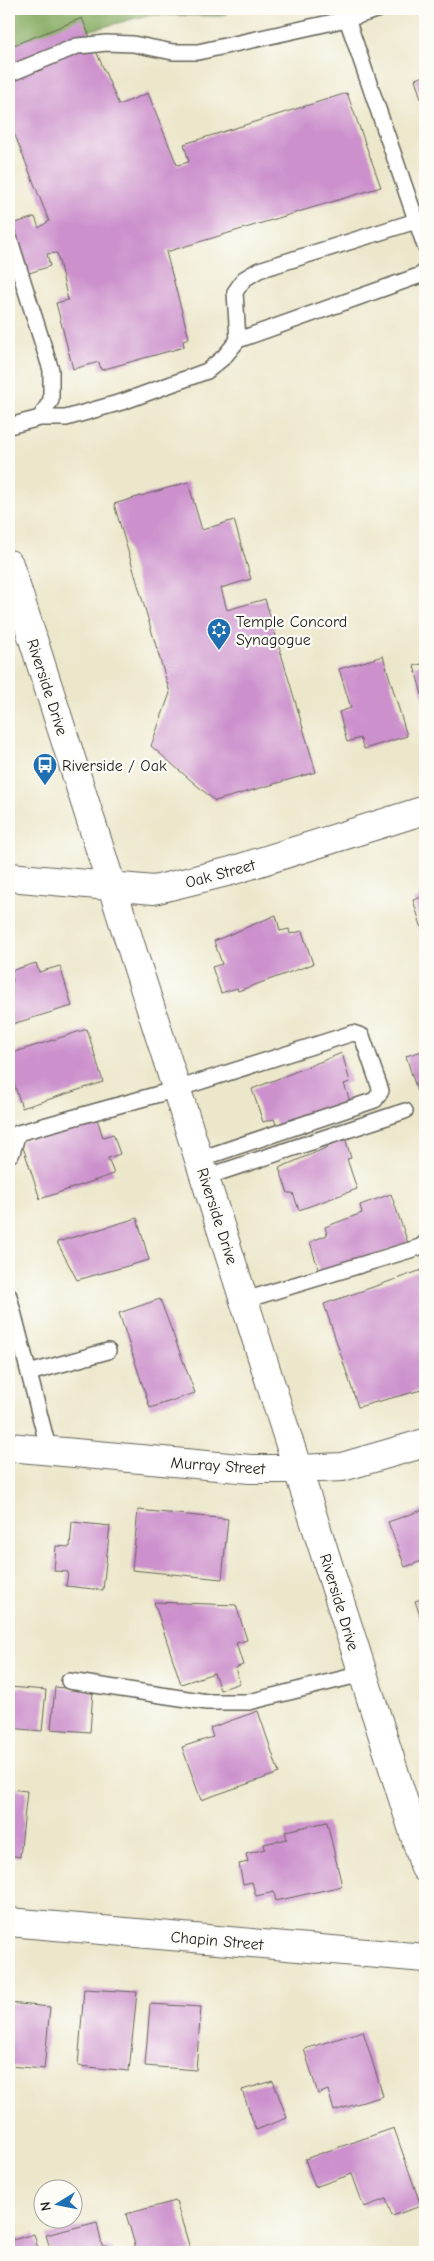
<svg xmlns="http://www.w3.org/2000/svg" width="434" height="2261" viewBox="0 0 434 2261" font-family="'Comic Neue',sans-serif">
	<rect width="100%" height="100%" fill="#fdfcf7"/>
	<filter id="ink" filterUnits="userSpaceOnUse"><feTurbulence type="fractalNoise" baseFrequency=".02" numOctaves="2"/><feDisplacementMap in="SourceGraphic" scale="10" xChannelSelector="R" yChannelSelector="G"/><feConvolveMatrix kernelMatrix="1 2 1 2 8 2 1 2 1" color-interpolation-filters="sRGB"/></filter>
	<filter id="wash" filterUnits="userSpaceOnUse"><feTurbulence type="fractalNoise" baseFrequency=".0096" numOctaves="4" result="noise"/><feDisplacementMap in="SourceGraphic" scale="20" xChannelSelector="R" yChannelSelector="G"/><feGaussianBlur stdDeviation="1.12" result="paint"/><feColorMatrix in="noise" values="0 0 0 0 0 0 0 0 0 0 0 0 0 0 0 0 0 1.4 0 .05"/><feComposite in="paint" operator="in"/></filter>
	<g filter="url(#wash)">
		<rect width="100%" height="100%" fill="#ece7cb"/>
		<path fill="#86ac62" stroke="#51643f" d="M 9,9 L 236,9 L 220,16 L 148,15 L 9,52 Z"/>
		<g id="blocks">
			<path fill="#cc90cc" d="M 82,18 L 119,105 L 148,93 L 177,165 L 189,162 L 184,144 L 347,93 L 381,187 L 166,252 L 189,338 L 183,340 L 184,347 L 101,370 L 99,362 L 73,369 L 56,303 L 68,300 L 57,253 L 47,254 L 50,266 L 9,280 L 9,225 L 35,217 L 39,228 L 49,221 L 12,128 L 9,129 L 9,47 Z
				M 425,76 L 425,112 L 415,79 Z
				M 188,482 L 202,530 L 234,520 L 251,579 L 221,588 L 227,610 L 265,599 L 316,772 L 215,801 L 151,746 L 170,693 L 114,504 Z
				M 383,656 L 407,736 L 364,749 L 360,738 L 347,742 L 339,712 L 351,708 L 339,669 Z
				M 425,663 L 425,705 L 414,666 Z
				M 425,896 L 425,938 L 413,900 Z
				M 276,915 L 280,931 L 289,929 L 290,934 L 302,931 L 313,964 L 238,991 L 237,988 L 221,993 L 212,967 L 222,964 L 214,941 Z
				M 36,963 L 39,972 L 60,966 L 72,1006 L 9,1025 L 9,982 L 13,981 L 10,971 Z
				M 87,1029 L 103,1082 L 22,1108 L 9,1068 L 9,1054 Z
				M 425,1050 L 425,1088 L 417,1091 L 406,1056 Z
				M 342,1053 L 350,1082 L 344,1084 L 350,1101 L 278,1129 L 274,1119 L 263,1122 L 252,1089 Z
				M 96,1116 L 103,1137 L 113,1134 L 120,1154 L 108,1158 L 114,1174 L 40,1199 L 21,1141 Z
				M 345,1137 L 351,1158 L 347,1159 L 357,1189 L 299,1210 L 293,1193 L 288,1193 L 279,1168 L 328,1147 L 325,1143 Z
				M 391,1194 L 408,1243 L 320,1275 L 310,1242 L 327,1235 L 325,1227 L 362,1213 L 360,1205 Z
				M 137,1218 L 149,1260 L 77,1280 L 57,1242 Z
				M 425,1269 L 425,1389 L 358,1407 L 324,1304 Z
				M 160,1299 L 195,1393 L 150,1408 L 119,1313 Z
				M 425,1509 L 425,1560 L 405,1567 L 388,1522 Z
				M 138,1510 L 228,1519 L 222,1579 L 132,1570 Z
				M 72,1522 L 110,1526 L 103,1590 L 66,1586 L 68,1572 L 54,1571 L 56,1546 L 70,1547 Z
				M 425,1598 L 425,1631 L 415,1601 Z
				M 154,1602 L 236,1605 L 247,1640 L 236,1643 L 243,1665 L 235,1668 L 240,1683 L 220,1690 L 214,1673 L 181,1684 Z
				M 9,1687 L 46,1690 L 42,1731 L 9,1728 Z
				M 55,1687 L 93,1691 L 90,1732 L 51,1729 Z
				M 258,1711 L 279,1773 L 201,1800 L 182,1747 L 213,1737 L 210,1728 Z
				M 9,1789 L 27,1791 L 20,1857 L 9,1855 Z
				M 327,1822 L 342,1886 L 276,1901 L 274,1892 L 256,1896 L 252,1882 L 243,1884 L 239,1864 L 248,1862 L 246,1854 L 265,1849 L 264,1844 L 287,1839 L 285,1831 Z
				M 84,1989 L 137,1992 L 129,2071 L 78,2066 Z
				M 9,2003 L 50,2007 L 44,2069 L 9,2066 Z
				M 150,2004 L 201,2007 L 196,2070 L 145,2066 Z
				M 363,2031 L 383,2096 L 334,2111 L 328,2090 L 318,2094 L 304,2049 Z
				M 273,2081 L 287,2118 L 256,2130 L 242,2090 Z
				M 394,2128 L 421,2206 L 392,2216 L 386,2199 L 364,2207 L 352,2174 L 315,2187 L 305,2159 Z
				M 176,2201 L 191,2252 L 137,2252 L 126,2214 Z
				M 97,2222 L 102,2246 L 112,2247 L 113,2252 L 51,2252 L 46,2235 Z
				M 34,2234 L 39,2252 L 9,2252 L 9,2241 Z"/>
		</g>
	</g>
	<g filter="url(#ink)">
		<use href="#blocks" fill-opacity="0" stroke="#656359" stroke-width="1"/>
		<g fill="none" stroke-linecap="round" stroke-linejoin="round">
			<defs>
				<path id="lane" d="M 347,19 L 425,246
					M 9,74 L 77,46 L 89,45 L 106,43 L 133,44 L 173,52 L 198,52 L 347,19 L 380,9
					M 9,237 L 51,370 L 51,400 L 40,418 L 9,426
					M 238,340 L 235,292 L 244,279 L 259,270 L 416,221
					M 40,418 L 66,418 L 125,401 L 207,371 L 224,357 L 238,340 L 421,275 L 425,271
					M 9,1155 L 12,1153 L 18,1133 L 177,1089 L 353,1033 L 362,1036 L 381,1091 L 375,1100 L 200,1159
					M 206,1177 L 405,1111
					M 9,1296 L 49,1451
					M 245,1300 L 420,1247 L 425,1243
					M 29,1373 L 108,1351
					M 69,1681 L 207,1702 L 249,1702 L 362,1674"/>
				<path id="street" d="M 9,877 L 154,890 L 231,871 L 425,810
					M 9,1447 L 250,1469 L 299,1469 L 342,1467 L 425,1443
					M 9,1922 L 425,1958"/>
				<path id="primary" d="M 9,564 L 425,1868"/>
			</defs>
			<use href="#lane" stroke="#656359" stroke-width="18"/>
			<use href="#street" stroke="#656359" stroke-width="30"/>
			<use href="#primary" stroke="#656359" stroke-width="30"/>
			<use href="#lane" stroke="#fff" stroke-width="15"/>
			<use href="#street" stroke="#fff" stroke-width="28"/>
			<use href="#primary" stroke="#fff" stroke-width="28"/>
		</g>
	</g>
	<defs>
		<symbol id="synagogue-pin" viewBox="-11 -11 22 30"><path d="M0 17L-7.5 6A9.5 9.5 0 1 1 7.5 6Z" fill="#1f6fb2" stroke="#fdfcf7"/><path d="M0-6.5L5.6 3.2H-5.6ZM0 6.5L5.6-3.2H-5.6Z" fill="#fff"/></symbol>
		<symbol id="bus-pin" viewBox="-11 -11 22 30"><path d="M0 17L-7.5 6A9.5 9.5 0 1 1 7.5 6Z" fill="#1f6fb2" stroke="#fdfcf7"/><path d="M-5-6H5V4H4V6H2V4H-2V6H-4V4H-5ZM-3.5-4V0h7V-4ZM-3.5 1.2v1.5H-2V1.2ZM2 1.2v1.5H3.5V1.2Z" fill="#fff"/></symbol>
	</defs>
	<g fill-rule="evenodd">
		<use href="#synagogue-pin" x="205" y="616" width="28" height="38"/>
		<use href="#bus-pin" x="31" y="751" width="28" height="38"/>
	</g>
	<g text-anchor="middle" stroke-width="4.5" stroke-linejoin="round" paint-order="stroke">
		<g font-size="16" fill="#1c1c1c" stroke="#fdfcf7" text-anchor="start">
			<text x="236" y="627">Temple Concord<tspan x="236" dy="18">Synagogue</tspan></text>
			<text x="62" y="771">Riverside / Oak</text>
		</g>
		<g font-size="16" fill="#1c1c1c" stroke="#fdfcf7">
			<text transform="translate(48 687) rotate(72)" y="6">Riverside Drive</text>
			<text transform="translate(220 873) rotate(-15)" y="6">Oak Street</text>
			<text transform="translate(218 1216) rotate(72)" y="6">Riverside Drive</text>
			<text transform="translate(218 1465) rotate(4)" y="6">Murray Street</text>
			<text transform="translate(340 1602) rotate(73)" y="6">Riverside Drive</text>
			<text transform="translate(217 1940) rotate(5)" y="6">Chapin Street</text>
		</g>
	</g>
	<rect width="434" height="2261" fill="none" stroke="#fdfcf7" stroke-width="30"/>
	<g transform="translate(58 2204) rotate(260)"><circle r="24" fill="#fdfcf7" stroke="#a3a29f"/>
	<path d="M0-4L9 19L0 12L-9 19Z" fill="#1f6fb2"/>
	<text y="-8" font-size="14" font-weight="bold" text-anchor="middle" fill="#1c1c1c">N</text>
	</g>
</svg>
